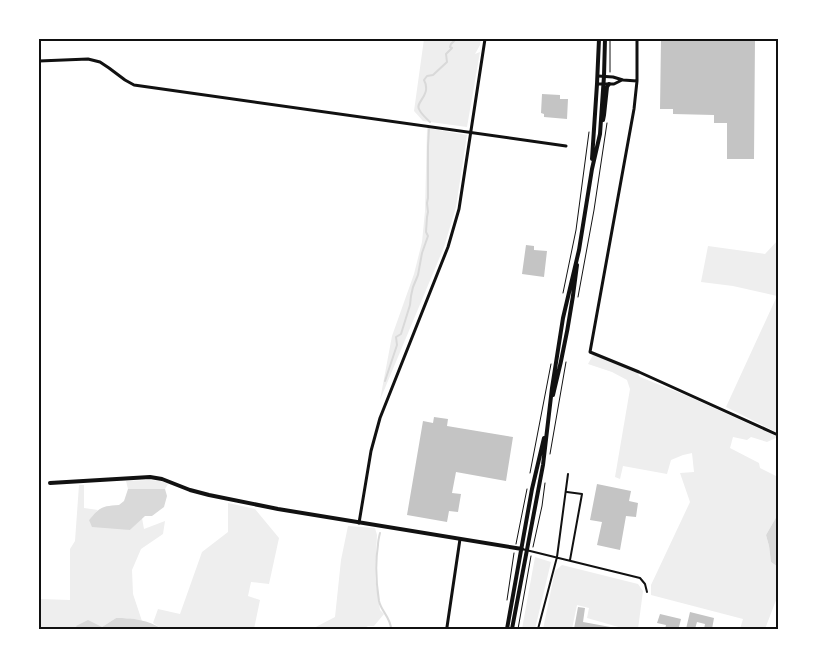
<svg xmlns="http://www.w3.org/2000/svg" width="817" height="668" viewBox="0 0 817 668" font-family="'Nunito Sans',sans-serif">
	<rect width="100%" height="100%" fill="#fff"/>
	<path fill="#eee" d="M 424,39 L 481,39 L 480,45 L 475,54 L 480,52 L 467,127 L 423,121 L 414,111 Z
		M 427,128 L 467,135 L 456,207 L 444,247 L 380,400 L 392,336 L 414,274 L 422,242 L 425,211 Z
		M 778,240 L 778,433 L 726,407 L 777,296 L 733,286 L 701,282 L 708,246 L 765,254 Z
		M 593,355 L 637,373 L 640,377 L 685,395 L 778,437 L 767,442 L 751,437 L 747,440 L 733,437 L 730,448 L 759,463 L 760,468 L 778,477 L 778,514 L 766,535 L 769,546 L 771,562 L 778,567 L 778,595 L 765,629 L 740,629 L 743,619 L 651,595 L 651,585 L 690,502 L 680,473 L 694,472 L 692,453 L 683,455 L 671,460 L 667,474 L 623,466 L 620,479 L 615,477 L 630,389 L 627,380 L 612,372 L 588,364 Z
		M 149,480 L 162,481 L 168,484 L 165,489 L 128,489 L 126,481 Z
		M 79,485 L 84,485 L 84,508 L 98,510 L 89,520 L 130,530 L 142,518 L 144,529 L 165,521 L 163,534 L 141,549 L 132,570 L 133,594 L 142,621 L 125,618 L 116,618 L 102,627 L 76,627 L 78,629 L 39,629 L 39,599 L 70,600 L 70,549 L 75,541 Z
		M 228,503 L 255,509 L 279,538 L 269,584 L 251,582 L 248,596 L 260,600 L 254,629 L 162,629 L 153,623 L 158,609 L 180,614 L 202,552 L 228,532 Z
		M 348,526 L 375,528 L 377,535 L 375,577 L 380,610 L 384,614 L 374,626 L 368,626 L 363,629 L 312,629 L 335,617 L 341,560 Z
		M 535,557 L 551,562 L 535,629 L 522,629 Z
		M 562,565 L 638,584 L 643,591 L 638,629 L 623,629 L 622,628 L 587,618 L 589,608 L 577,605 L 572,629 L 543,629 L 555,571 Z"/>
	<path fill="#d9d9d9" d="M 128,489 L 165,489 L 167,496 L 164,507 L 152,516 L 145,516 L 130,530 L 92,527 L 89,520 C 100,507 102,506 119,505 L 124,501 Z
		M 778,514 L 778,567 L 771,562 L 769,546 L 766,535 Z
		M 116,618 C 132,618 149,620 162,629 L 78,629 L 76,626 L 88,620 L 102,627 Z"/>
	<g fill="none" stroke-linecap="round" stroke-linejoin="round">
		<path stroke="#d9d9d9" stroke-width="2" d="M 430,122 C 426,118 421,114 419,109 C 415,102 432,95 424,80 L 427,76 L 433,75 L 447,62 L 446,54 L 452,48 L 450,47 L 451,44 L 456,39
			M 385,381 L 397,345 L 396,337 L 401,334 L 410,305 L 411,296 L 413,287 L 418,275 L 422,253 L 428,236 L 426,232 L 427,217 L 428,212 L 427,203 L 428,198 L 428,146 L 429,129
			M 380,533 C 379,537 378,541 378,545 C 375,564 376,582 379,601 C 381,611 391,618 391,629"/>
	</g>
	<path fill="#c4c4c4" d="M 661,39 L 755,39 L 754,159 L 727,159 L 727,123 L 714,123 L 714,115 L 673,114 L 673,109 L 660,109 Z
		M 542,94 L 560,95 L 560,99 L 568,99 L 567,119 L 544,117 L 544,114 L 541,113 Z
		M 526,245 L 534,246 L 534,250 L 547,251 L 544,277 L 522,274 Z
		M 434,417 L 448,419 L 447,426 L 513,437 L 506,481 L 456,472 L 452,493 L 461,494 L 458,512 L 449,511 L 447,522 L 407,515 L 423,421 L 433,423 Z
		M 597,484 L 631,491 L 629,501 L 638,503 L 636,517 L 626,516 L 620,550 L 597,545 L 602,522 L 590,520 Z
		M 578,607 L 585,608 L 583,622 L 616,628 L 616,629 L 574,629 Z
		M 690,612 L 714,618 L 712,629 L 704,629 L 705,624 L 697,622 L 695,629 L 686,629 Z
		M 660,614 L 681,619 L 679,627 L 685,629 L 665,629 L 666,625 L 657,623 Z"/>
	<g fill="none" stroke-linecap="round" stroke-linejoin="round">
		<path stroke="#111" stroke-width="1" d="M 610,39 L 610,72
			M 563,293 L 576,230 L 589,132
			M 578,297 L 594,210 L 607,123
			M 550,454 L 566,362
			M 530,473 L 551,364
			M 516,544 L 527,489
			M 533,547 L 542,506 L 545,483
			M 507,600 L 514,553
			M 518,629 L 531,556"/>
		<path stroke="#111" stroke-width="2" d="M 567,492 L 582,494 L 570,560
			M 522,549 L 640,578 L 645,584 L 647,592
			M 538,629 L 557,557 L 568,474"/>
		<path stroke="#111" stroke-width="3" d="M 637,39 L 637,81 L 634,109 L 590,352 L 639,372 L 778,435
			M 39,61 L 88,59 L 100,62 L 109,68 L 125,80 L 134,85 L 566,146
			M 598,76 L 613,77 L 623,80 L 637,81
			M 597,84 L 614,84 L 622,80
			M 359,523 L 371,451 L 380,418 L 448,247 L 459,209 L 485,39
			M 447,627 L 460,539"/>
		<path stroke="#111" stroke-width="4" d="M 603,120 L 604,115 L 607,87 L 609,84
			M 592,159 L 597,84 L 599,39
			M 553,395 C 564,352 572,309 577,265
			M 50,483 L 150,477 L 162,479 L 190,490 L 209,495 L 278,509 L 522,549
			M 507,629 L 532,489 L 544,438
			M 512,629 L 543,465 L 552,388 L 563,318 L 579,250 L 592,169 L 600,134 L 604,76 L 605,39"/>
	</g>
	<rect width="817" height="668" fill="none" stroke="#ffffff" stroke-width="80"/>
	<rect x="40" y="40" width="737" height="588" fill="none" stroke="#111" stroke-width="2"/>
</svg>
